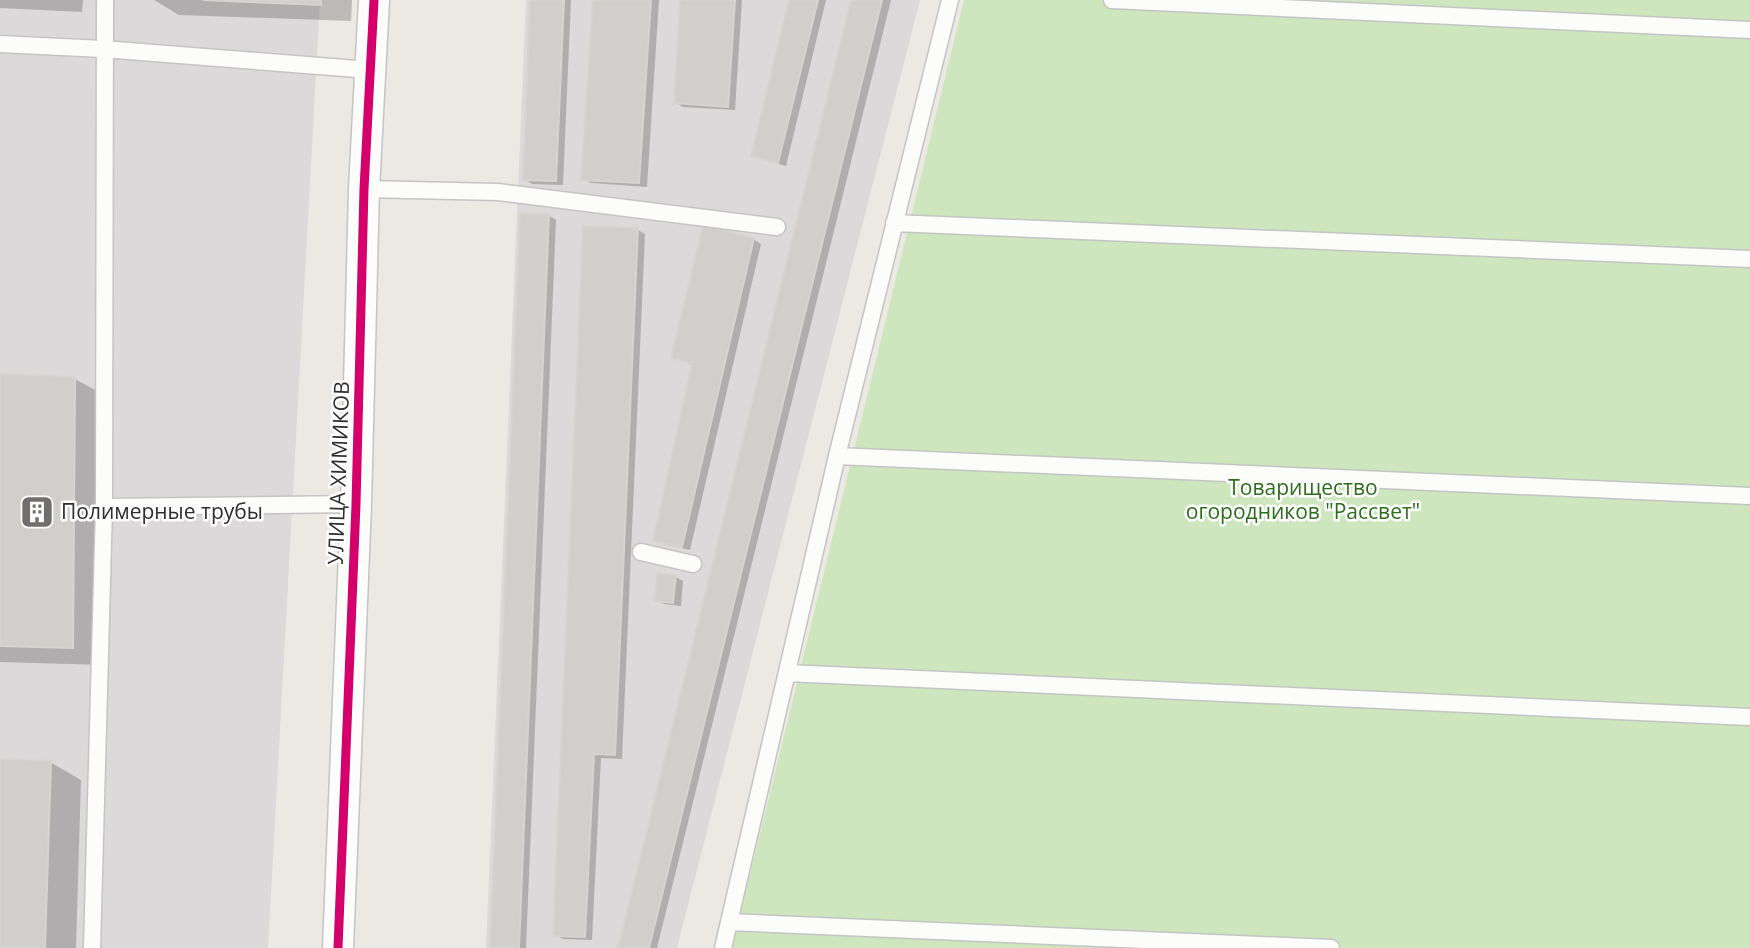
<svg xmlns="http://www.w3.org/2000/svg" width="1750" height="948" viewBox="0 0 1750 948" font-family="'Open Sans',sans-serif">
	<rect width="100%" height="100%" fill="#ece8e4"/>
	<path fill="#dcd9db" d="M 0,0 L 320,0 L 268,948 L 0,948 Z
		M 526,0 L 920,0 L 677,948 L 486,948 Z"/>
	<path fill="#cee6be" d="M 964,0 L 1750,0 L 1750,948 L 732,948 Z"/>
	<path fill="#0003" d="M 0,0 L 83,0 L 82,12 L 0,8 Z
		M 154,0 L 352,0 L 351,21 L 179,15 Z
		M 532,0 L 571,0 L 563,185 L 532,184 L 525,179 Z
		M 595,0 L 659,0 L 647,187 L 591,183 L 583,179 Z
		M 682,0 L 742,0 L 735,110 L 683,107 L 675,102 Z
		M 790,0 L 826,0 L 786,166 L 760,159 L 753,155 Z
		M 853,0 L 891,0 L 657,948 L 619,948 Z
		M 548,215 L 556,220 L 526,948 L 492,948 Z
		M 638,230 L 645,234 L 622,759 L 601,758 L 592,940 L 563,939 L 555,935 Z
		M 753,239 L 761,244 L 690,550 L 663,544 L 655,540 L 693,365 L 673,357 Z
		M 0,376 L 75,379 L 106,396 L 103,665 L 0,662 Z
		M 659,575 L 676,577 L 683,581 L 681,606 L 664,604 L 656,600 Z
		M 0,761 L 50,762 L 81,780 L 76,948 L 0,948 Z"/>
	<path fill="#d1cecb" stroke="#d7d4d0" stroke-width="2" d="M 203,0 L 321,0 L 321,5 Z
		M 530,0 L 564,0 L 556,181 L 523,180 Z
		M 593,0 L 651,0 L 639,183 L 581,180 Z
		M 680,0 L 735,0 L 728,107 L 674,103 Z
		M 789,0 L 818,0 L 778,163 L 751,156 Z
		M 851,0 L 882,0 L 649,948 L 618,948 Z
		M 520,213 L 549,214 L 519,948 L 490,948 Z
		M 703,225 L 754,238 L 682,547 L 653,541 L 692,363 L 671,358 Z
		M 583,226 L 638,228 L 615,755 L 594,754 L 585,937 L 553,936 Z
		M 0,374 L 75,377 L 73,648 L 0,646 Z
		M 657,573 L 676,575 L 673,603 L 654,601 Z
		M 0,759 L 51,761 L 45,948 L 0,948 Z"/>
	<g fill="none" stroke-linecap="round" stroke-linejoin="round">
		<defs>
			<path id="service" d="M 1112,0 L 1750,30
				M 0,44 L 103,49 L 370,70
				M 364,189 L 498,192 L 777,227
				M 894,223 L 1750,259
				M 837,456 L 1750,496
				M 104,507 L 356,504
				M 641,552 L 693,564
				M 787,673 L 1750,717
				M 729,922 L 1331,948
				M 92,948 L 104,507 L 105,0
				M 723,948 L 837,456 L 950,0"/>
			<path id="minor" d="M 338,948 L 356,504 L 364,189 L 374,0"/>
		</defs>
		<use href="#service" stroke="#c5c4c5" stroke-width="19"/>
		<use href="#minor" stroke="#c5c4c5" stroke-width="33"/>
		<use href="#service" stroke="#fcfcfb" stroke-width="16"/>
		<use href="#minor" stroke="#fcfcfb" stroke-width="30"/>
		<defs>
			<path id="cycleway" d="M 338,948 L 356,504 L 364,189 L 374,0"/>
		</defs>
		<use href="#cycleway" stroke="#fff" stroke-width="13"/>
		<use href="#cycleway" stroke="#d6006c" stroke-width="9"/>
	</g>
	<defs>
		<symbol id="building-square" viewBox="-11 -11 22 22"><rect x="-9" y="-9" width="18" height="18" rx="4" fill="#706f6e" stroke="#fff"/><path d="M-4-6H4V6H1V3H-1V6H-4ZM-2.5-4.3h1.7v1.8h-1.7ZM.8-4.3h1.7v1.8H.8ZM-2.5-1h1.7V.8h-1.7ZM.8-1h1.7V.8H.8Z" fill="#fff"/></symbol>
	</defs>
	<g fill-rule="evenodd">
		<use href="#building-square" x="18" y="493" width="38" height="38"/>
	</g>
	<g text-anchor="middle" stroke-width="5" stroke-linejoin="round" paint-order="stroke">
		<g font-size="21" fill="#2e2e2e" stroke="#fff">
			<text transform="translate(339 473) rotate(-88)" y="7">УЛИЦА ХИМИКОВ</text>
		</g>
		<g font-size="21" fill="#2c6e1b" stroke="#fff">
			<text x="1303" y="495">Товарищество<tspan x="1303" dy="24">огородников "Рассвет"</tspan></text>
		</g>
		<g font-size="21" fill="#2e2e2e" stroke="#fff" text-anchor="start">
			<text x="61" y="519">Полимерные трубы</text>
		</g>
	</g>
</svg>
